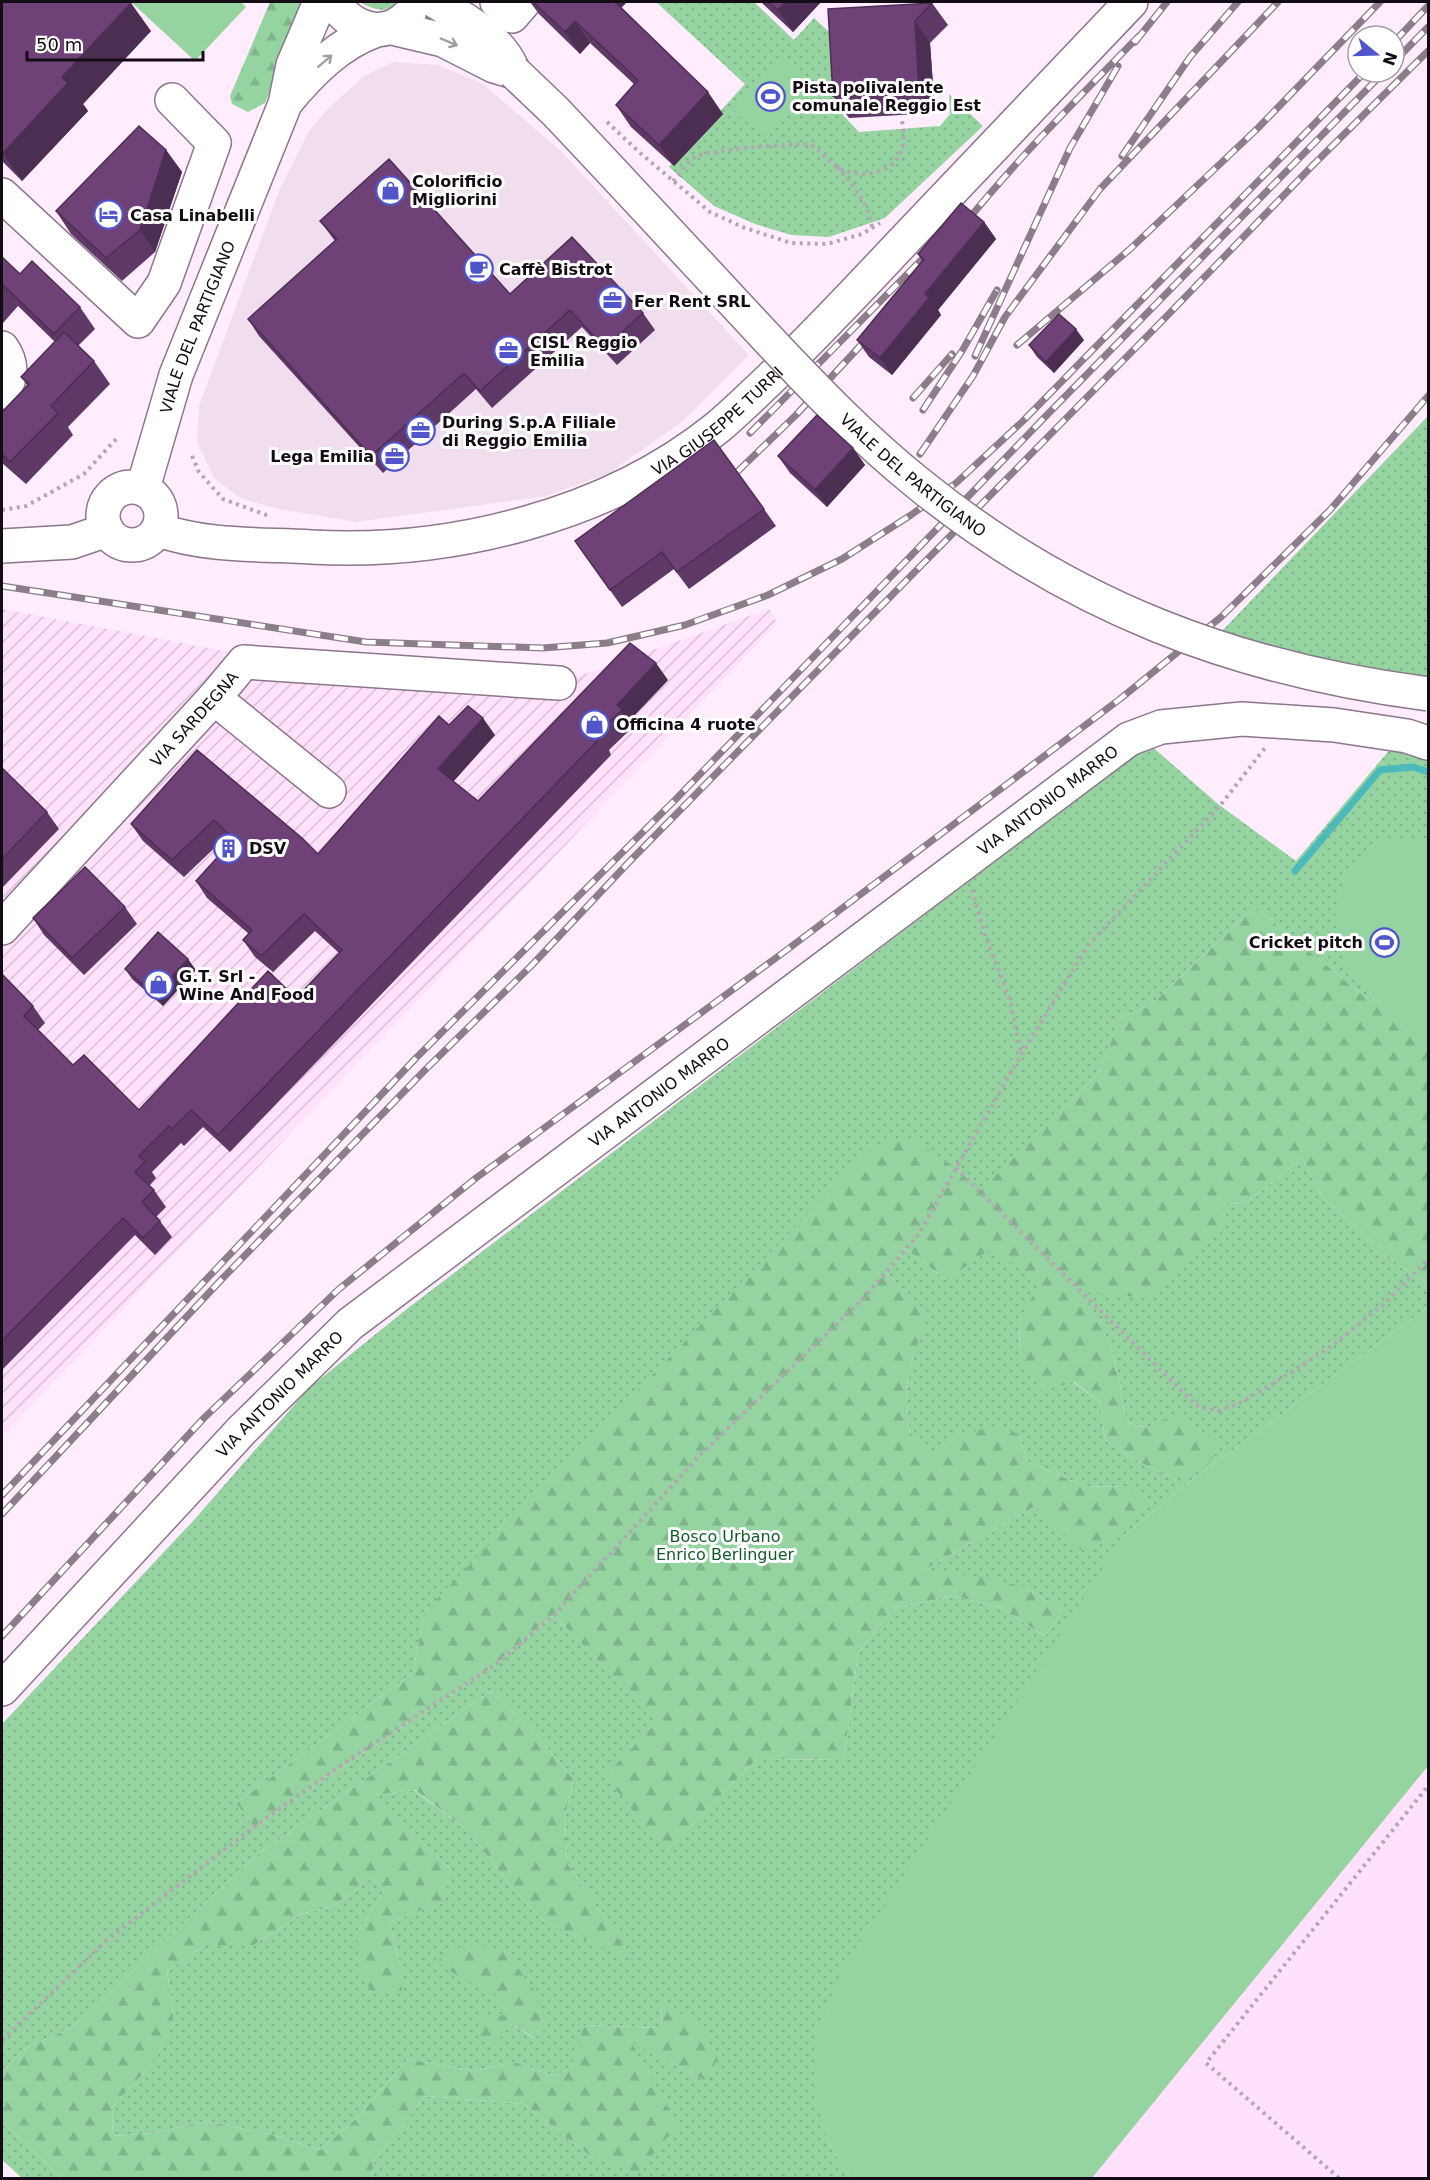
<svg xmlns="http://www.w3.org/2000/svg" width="1430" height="2180" viewBox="0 0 1430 2180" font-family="'DejaVu Sans',sans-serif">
	<defs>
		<pattern id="industrial-furrows" width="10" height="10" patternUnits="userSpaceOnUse" patternTransform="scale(1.5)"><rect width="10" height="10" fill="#ffe1fc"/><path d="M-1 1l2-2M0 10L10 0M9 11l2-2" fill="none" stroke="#dac0d7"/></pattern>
		<pattern id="green-dots" width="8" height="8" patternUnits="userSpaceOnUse" patternTransform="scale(1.5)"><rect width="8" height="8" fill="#95d3a1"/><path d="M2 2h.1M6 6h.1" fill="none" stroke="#80b48a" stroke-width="1.8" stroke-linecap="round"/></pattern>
		<pattern id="forest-firs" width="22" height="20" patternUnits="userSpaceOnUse" patternTransform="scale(1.5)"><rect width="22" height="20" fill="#95d3a1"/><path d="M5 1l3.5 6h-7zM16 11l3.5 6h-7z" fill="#80b48a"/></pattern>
	</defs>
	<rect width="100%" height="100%" fill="#ffecfd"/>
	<path fill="#f0deee" d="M 394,62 L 438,65 L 483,84 L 561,151 L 749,355 L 683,421 L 609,473 L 546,496 L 356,522 L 274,508 L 240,498 L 214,478 L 197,442 L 199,406 L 279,191 L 309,131 L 328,109 L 364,76 Z"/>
	<path fill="url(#industrial-furrows)" d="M 2,609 L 235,653 L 87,817 L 255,681 L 559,683 L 769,609 L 777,623 L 2,1436 Z"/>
	<path fill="#ffe1fc" d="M 1428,1766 L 1428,2178 L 1092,2178 Z"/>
	<path fill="url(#green-dots)" fill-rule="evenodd" d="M 360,2 L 396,2 C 386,15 373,9 360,2 Z
		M 656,2 L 754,2 L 794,40 L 814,18 L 839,41 L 843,115 L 859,132 L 940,126 L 950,114 L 949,94 L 983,126 L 885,218 L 829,237 L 791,235 L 755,224 L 714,206 L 669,167 L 745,84 Z
		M 1428,416 L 1428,685 L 1381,677 L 1220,633 Z
		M 1149,744 L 1218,804 L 1296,861 L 1392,747 L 1428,758 L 1428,1048 L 1255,907 L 1153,1003 L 1121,1018 L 1096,1076 L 980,1192 L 956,1168 L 424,1612 L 413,1673 L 236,1803 L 254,1827 L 495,1665 L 554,1615 L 658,1722 L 666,1851 L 757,1759 L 844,1760 L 858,1653 L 894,1608 L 954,1596 L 1001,1608 L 1045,1636 L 1063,1610 L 1023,1587 L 913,1576 L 1036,1506 L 1128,1487 L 1084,1486 L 1028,1462 L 1019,1434 L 957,1436 L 932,1457 L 909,1431 L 906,1389 L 913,1356 L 928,1313 L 886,1273 L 906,1249 L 946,1280 L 992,1247 L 1040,1285 L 1019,1320 L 1020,1359 L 1042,1390 L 1073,1382 L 1100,1402 L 1105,1440 L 1141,1463 L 1174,1479 L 1148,1428 L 1126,1422 L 1120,1385 L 1112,1350 L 1081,1291 L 1222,1203 L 1245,1204 L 1302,1158 L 1323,1198 L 1400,1266 L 1428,1284 L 1428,1307 L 1189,1482 L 1124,1536 L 826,2138 L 846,2171 L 852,2178 L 371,2178 L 375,2159 L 425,2096 L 524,2104 L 594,2159 L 630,2041 L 708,2082 L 662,2004 L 661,2028 L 585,2025 L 572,2067 L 555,2076 L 514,2062 L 474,2071 L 408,2059 L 356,2119 L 320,2150 L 273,2135 L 206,2121 L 153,2133 L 113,2136 L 112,2107 L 154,2062 L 174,2022 L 167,1971 L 205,1945 L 254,1945 L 301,1914 L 334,1906 L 373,1877 L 384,1892 L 357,1932 L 400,1963 L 389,1922 L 442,1903 L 451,1870 L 373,1795 L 414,1790 L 468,1831 L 505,1879 L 543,1921 L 632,1959 L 567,1863 L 565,1815 L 574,1780 L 532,1729 L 491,1691 L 257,1855 L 73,2027 L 22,2050 L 2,2073 L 2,1724 L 194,1520 L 309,1388 L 408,1308 ZM 495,1994 L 534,2038 L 511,2024 L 495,2043 L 506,2015 Z
		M 2,2122 L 62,2178 L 22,2178 L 2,2160 Z"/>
	<path fill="url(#forest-firs)" d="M 270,2 L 307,2 L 265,103 L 248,112 L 232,104 L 230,96 Z
		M 1255,907 L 1428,1048 L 1428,1284 L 1400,1266 L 1323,1198 L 1302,1158 L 1245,1204 L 1222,1203 L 1222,1231 L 1151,1298 L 1082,1292 L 1112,1350 L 1120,1385 L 1126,1422 L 1148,1428 L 1177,1413 L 1221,1445 L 1206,1467 L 1174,1479 L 1141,1463 L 1105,1440 L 1100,1402 L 1074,1382 L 1042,1391 L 1020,1359 L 1019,1320 L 1039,1285 L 992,1248 L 946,1280 L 906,1249 L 886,1273 L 929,1313 L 913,1356 L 906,1389 L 909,1431 L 932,1456 L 957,1436 L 994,1426 L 1019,1434 L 1028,1462 L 1084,1486 L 1128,1487 L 1146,1504 L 1112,1538 L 1082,1551 L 1036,1506 L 915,1575 L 939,1572 L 987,1578 L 1023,1587 L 1063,1610 L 1045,1636 L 1001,1608 L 954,1596 L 894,1608 L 858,1653 L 844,1760 L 757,1759 L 666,1851 L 605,1776 L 657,1722 L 554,1615 L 495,1665 L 254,1827 L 236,1803 L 413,1673 L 424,1612 L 874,1145 L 907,1136 L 956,1168 L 980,1191 L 1096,1076 L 1121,1018 L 1153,1003 Z
		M 491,1691 L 532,1729 L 574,1780 L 565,1815 L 567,1863 L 633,1960 L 543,1921 L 505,1879 L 468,1831 L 415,1790 L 374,1795 L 451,1870 L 443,1903 L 389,1922 L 400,1963 L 402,1991 L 373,1994 L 359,1969 L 357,1932 L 384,1892 L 373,1877 L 334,1906 L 301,1914 L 254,1945 L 205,1945 L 167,1971 L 174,2022 L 154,2062 L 112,2107 L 113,2136 L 153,2133 L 206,2121 L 273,2135 L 320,2150 L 356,2119 L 408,2059 L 474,2071 L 514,2062 L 555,2076 L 572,2067 L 584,2025 L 661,2028 L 662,2003 L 696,2022 L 718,2056 L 708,2082 L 631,2042 L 678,2125 L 637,2173 L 594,2159 L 524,2104 L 425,2096 L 375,2159 L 371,2178 L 62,2178 L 2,2122 L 2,2073 L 22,2050 L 73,2027 L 257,1855 Z
		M 484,1945 L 508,1955 L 533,1988 L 547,2028 L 535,2038 L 511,2024 L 495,2044 L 480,2040 L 478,2018 L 505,2015 L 495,1994 L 468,1982 L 438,1963 L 445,1949 Z"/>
	<path fill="#95d3a1" d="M 131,2 L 241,2 L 246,7 L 195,61 Z
		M 779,56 L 812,84 L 763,136 L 731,108 Z
		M 1387,838 L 1428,839 L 1428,1048 L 1375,1005 L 1346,964 L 1334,920 L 1347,870 Z
		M 1428,1307 L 1428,1766 L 1092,2178 L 852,2178 L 846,2171 L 826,2138 L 814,2089 L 815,2036 L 842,1971 L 1124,1536 L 1189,1482 Z"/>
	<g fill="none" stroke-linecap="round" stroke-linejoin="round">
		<path stroke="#4cb9bb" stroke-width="7" d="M 1295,871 L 1380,770 L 1413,767 L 1428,772"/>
		<defs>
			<g id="minor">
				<path d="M 497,2 L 512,16 L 524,2"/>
				<path d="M 286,102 C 311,72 339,43 377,30"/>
				<path d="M 2,195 L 138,321 L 164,283 L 214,143 L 172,100"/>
				<path d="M 2,348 C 12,362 13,378 2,392"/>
				<circle cx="132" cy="516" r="29"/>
				<path id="s1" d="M 143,488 L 176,375 L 285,104 L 293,65 L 320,2"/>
				<path id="s2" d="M 159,530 C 207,547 260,544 311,547 C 450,555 608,516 718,427 C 736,412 753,395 770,379 C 814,336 856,292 898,247 C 976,165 1053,83 1131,2"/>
				<path d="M 2,546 L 72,542 L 107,530"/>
				<path d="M 214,698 L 329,791"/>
				<path id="s3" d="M 2,928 L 214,698 L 244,662 L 559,683"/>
				<path id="s4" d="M 2,1689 L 242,1430 L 350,1324 L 1129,739 L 1161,727 L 1242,719 L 1334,725 L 1407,736 L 1428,743"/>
			</g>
			<path id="major" d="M 333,2 C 352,29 384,41 409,15
				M 436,2 C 464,19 498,37 512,68
				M 392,28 L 443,40 L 494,66 L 514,72"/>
		</defs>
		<use href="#minor" stroke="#8c768a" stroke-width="36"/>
		<use href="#major" stroke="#8c768a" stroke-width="36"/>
		<path stroke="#b4a5b3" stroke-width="4" stroke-dasharray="3 4.5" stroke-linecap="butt" d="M 607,122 L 639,152 L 710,212 L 745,228 L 791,243 L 827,244 L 862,234 L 880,223
			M 837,167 C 854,186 868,202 872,227
			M 673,181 C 680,174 687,162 695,157 C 705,150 794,143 809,145 C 819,147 828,162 837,167 C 860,180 899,175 903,143 C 904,136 903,128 902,120
			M 192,456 L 199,472 L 223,499 L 269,516
			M 2,510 L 26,506 L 84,474 L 118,437
			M 972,890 L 985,935 L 1010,1000 L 1021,1052
			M 956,1168 L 1196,1405 L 1218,1411 L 1240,1403 L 1282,1378 L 1333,1345 L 1385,1303 L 1428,1259
			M 2,2040 L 107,1940 L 254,1827 L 353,1757 L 495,1665 L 554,1615 L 701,1454 L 863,1299 L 918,1235 L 1022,1053 L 1089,944 L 1219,807 L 1265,748
			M 1339,2178 L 1206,2063 L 1428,1786"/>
		<use href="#minor" stroke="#fff" stroke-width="33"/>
		<use href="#major" stroke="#fff" stroke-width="33"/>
		<defs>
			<path id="rail" d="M 1135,42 L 1167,2
				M 1394,42 L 1428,6
				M 1394,62 L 1428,27
				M 1122,156 L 1190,57 L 1238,2
				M 962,227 C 1017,159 1078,98 1139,36
				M 1017,345 L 1129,250 L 1258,128 L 1380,2
				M 975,356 L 1070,148 L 1118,66
				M 913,398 L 952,354
				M 923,410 L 962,351 L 997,290
				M 750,433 L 933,248
				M 920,454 L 973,376 L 1005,317 L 1100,189 L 1278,2
				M 737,472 L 796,415 L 873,332
				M 2,586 L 366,642 L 543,648 L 607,643 L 685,625 L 768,595 L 842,559 L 911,515 L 956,483 L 1023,421 L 1365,72
				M 2,1495 L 416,1058 L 677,798 L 1043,419 L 1384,72
				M 2,1514 L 221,1280 L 426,1069 L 531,966 L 630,861 L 1163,320 L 1312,166 L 1428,51
				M 2,1636 L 204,1418 L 339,1289 L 476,1178 L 784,952 L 1120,699 L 1221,617 L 1330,510 L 1428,396"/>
		</defs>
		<use href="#rail" stroke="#8b7d8a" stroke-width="7"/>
		<use href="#rail" stroke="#fff" stroke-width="4.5" stroke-dasharray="14" stroke-linecap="butt"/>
		<defs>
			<g id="major-bridge">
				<path id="s5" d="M 514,72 L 555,111 C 626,186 696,262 766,337 C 815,389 864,440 919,484 C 1071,607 1236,669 1428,694"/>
			</g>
		</defs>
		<use href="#major-bridge" stroke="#8c768a" stroke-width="36" stroke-linecap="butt"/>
		<use href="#major-bridge" stroke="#fff" stroke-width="33"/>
	</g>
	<path fill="#5f3966" d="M 2,2 L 151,31 L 83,104 L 88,111 L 22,181 L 2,161 Z
		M 530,2 L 627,2 L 621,7 L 723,114 L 674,166 L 631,127 L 616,105 L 634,84 L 590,43 L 580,54 L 539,14 Z
		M 761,2 L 821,2 L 793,32 Z
		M 932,3 L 948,25 L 930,43 L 935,113 L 849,118 L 833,96 Z
		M 166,150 L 182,172 L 155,252 L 122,281 L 71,234 L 56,211 Z
		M 320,221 L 510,294 L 643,313 L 655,330 L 617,365 L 582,327 L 492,408 L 476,389 L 383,473 L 259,336 L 248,319 L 335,241 Z
		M 984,222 L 996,239 L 938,310 L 941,315 L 892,375 L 869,357 L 857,340 L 922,261 L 918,254 Z
		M 2,257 L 20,274 L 80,307 L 95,329 L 78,346 L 94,361 L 110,384 L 68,427 L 73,435 L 26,484 L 2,463 L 2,412 L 27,385 L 21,377 L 55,342 L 18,306 L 3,323 L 2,322 Z
		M 1084,340 L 1054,373 L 1037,357 L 1029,345 Z
		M 853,448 L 865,465 L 827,507 L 790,473 L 778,456 Z
		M 764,509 L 776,526 L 689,589 L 674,569 L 622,607 L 575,541 Z
		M 668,680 L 629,721 L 633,727 L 609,750 L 611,755 L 230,1152 L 203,1127 L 184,1146 L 181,1143 L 152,1172 L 156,1178 L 149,1186 L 154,1190 L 166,1207 L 156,1217 L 160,1221 L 172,1237 L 155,1255 L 135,1235 L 2,1370 L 2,974 L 33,1006 L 45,1023 L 38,1030 L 73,1065 L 139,1110 L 296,998 L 339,953 L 315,931 L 273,972 L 255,957 L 243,940 L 249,934 L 207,898 L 196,881 L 231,842 L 226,837 L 184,877 L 143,841 L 131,824 L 197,750 L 318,854 L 449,725 L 495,735 L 453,782 L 478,801 Z
		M 2,768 L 47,812 L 59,829 L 2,888 Z
		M 125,907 L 137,924 L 84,975 L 44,935 L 33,918 Z
		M 125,969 L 196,970 L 163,1006 L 133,980 Z"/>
	<path fill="#4d2e53" d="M 611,2 L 627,2 L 618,11 Z
		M 786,2 L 821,2 L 793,32 L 778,10 Z
		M 131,3 L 151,31 L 83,104 L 88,111 L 22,181 L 3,153 L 62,77 Z
		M 575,21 L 590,43 L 580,54 L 565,32 Z
		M 915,21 L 930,43 L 935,113 L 919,91 Z
		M 708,92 L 723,114 L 674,166 L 659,145 Z
		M 166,150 L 182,172 L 155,252 L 140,230 Z
		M 984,222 L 996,239 L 938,310 L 941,315 L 892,375 L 880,358 L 925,294 Z
		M 1076,329 L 1084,340 L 1054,373 L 1046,362 Z
		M 853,448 L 865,465 L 827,507 L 815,490 Z
		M 656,663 L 668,680 L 629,721 L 617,705 Z
		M 483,718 L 495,735 L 449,786 L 438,769 Z
		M 188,959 L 196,970 L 163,1006 L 155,995 Z"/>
	<path fill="#6e4277" stroke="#4d2e53" stroke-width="1.5" d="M 2,2 L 129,2 L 131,3 L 62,77 L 68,83 L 3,153 L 2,152 Z
		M 533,2 L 615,2 L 708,92 L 659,145 L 616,105 L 638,80 L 575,21 L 565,32 Z
		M 768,2 L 786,2 L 778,10 Z
		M 932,3 L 915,21 L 919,91 L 833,96 L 828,9 Z
		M 139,126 L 166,150 L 140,230 L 106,258 L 56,211 Z
		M 389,159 L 510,294 L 572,237 L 643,313 L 605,348 L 570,310 L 480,391 L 464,373 L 371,456 L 248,319 L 337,239 L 320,221 Z
		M 961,203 L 984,222 L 925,294 L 929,298 L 880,358 L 857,340 L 924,259 L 918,254 Z
		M 2,257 L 20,274 L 32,261 L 80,307 L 54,334 L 3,285 L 2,287 Z
		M 1059,314 L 1076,329 L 1046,362 L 1029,345 Z
		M 64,332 L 94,361 L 51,406 L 58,413 L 10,462 L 2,454 L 2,412 L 29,384 L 21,377 Z
		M 817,415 L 853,448 L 815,490 L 778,456 Z
		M 714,440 L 764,509 L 677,572 L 662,552 L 610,590 L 575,541 Z
		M 630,643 L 656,663 L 617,705 L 622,710 L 597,733 L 600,738 L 218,1135 L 191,1110 L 172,1129 L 169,1126 L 139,1156 L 145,1161 L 135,1172 L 154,1190 L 142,1202 L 160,1221 L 143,1238 L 123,1218 L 2,1341 L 2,974 L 33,1006 L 24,1016 L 73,1065 L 84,1055 L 139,1110 L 268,971 L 296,998 L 342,950 L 304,914 L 261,956 L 243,940 L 252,930 L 196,881 L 234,839 L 214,820 L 172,860 L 131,824 L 197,750 L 302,838 L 318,854 L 439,716 L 449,725 L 468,706 L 483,718 L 438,769 L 478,801 Z
		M 2,768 L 47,812 L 2,859 Z
		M 85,867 L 125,907 L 72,958 L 33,918 Z
		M 158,932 L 188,959 L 155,995 L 125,969 Z"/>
	<defs><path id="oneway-shaft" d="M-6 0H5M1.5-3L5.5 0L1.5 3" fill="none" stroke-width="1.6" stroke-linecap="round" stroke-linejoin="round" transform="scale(1.5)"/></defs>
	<g stroke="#a19ea1">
		<use href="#oneway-shaft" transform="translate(449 42) rotate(23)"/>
		<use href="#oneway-shaft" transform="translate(325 61) rotate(-41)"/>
	</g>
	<defs>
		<symbol id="stadium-ring" viewBox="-11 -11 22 22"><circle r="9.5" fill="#fff" stroke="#5055cc" stroke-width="1.5"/><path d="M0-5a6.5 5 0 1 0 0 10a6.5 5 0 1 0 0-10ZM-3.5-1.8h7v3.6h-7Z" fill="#5055cc"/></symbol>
		<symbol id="shop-ring" viewBox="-11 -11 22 22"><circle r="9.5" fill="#fff" stroke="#5055cc" stroke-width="1.5"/><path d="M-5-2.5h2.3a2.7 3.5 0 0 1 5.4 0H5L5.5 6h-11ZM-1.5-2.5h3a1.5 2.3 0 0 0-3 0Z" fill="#5055cc"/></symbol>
		<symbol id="hotel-ring" viewBox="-11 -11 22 22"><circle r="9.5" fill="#fff" stroke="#5055cc" stroke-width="1.5"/><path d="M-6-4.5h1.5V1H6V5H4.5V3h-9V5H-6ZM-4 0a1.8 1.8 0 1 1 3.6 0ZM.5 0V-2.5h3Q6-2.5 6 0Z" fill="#5055cc"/></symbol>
		<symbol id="cafe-ring" viewBox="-11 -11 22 22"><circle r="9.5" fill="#fff" stroke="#5055cc" stroke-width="1.5"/><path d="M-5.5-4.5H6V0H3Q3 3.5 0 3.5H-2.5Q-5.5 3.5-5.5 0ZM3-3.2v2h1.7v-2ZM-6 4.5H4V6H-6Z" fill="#5055cc"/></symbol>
		<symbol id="office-ring" viewBox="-11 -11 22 22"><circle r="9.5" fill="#fff" stroke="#5055cc" stroke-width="1.5"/><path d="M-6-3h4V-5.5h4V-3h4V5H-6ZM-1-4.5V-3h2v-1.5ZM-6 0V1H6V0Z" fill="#5055cc"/></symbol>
		<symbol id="building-ring" viewBox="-11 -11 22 22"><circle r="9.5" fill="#fff" stroke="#5055cc" stroke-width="1.5"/><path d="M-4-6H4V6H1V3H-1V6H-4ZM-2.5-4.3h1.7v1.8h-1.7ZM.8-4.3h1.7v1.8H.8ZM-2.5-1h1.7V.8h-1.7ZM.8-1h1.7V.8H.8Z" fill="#5055cc"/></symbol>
	</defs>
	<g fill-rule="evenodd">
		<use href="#stadium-ring" x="754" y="80" width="33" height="33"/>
		<use href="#shop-ring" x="374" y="174" width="33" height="33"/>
		<use href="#hotel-ring" x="92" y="198" width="33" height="33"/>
		<use href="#cafe-ring" x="462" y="252" width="33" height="33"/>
		<use href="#office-ring" x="596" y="284" width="33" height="33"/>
		<use href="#office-ring" x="492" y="334" width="33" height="33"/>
		<use href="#office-ring" x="404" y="414" width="33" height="33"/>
		<use href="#office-ring" x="378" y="440" width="33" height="33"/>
		<use href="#shop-ring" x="578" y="708" width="33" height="33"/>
		<use href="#building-ring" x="212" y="832" width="33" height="33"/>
		<use href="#stadium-ring" x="1368" y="926" width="33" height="33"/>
		<use href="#shop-ring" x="142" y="968" width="33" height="33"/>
	</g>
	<g text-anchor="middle" stroke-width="6" stroke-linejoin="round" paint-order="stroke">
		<g font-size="16" font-weight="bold" fill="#140c14" stroke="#fff" text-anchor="start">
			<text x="792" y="93">Pista polivalente<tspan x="792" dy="18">comunale Reggio Est</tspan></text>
			<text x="412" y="187">Colorificio<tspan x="412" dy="18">Migliorini</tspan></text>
			<text x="130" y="221">Casa Linabelli</text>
			<text x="499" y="275">Caffè Bistrot</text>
			<text x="634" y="307">Fer Rent SRL</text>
			<text x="530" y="348">CISL Reggio<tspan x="530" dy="18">Emilia</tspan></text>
			<text x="442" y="428">During S.p.A Filiale<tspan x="442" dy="18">di Reggio Emilia</tspan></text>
			<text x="374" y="462" text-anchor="end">Lega Emilia</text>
			<text x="616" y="730">Officina 4 ruote</text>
			<text x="249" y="854">DSV</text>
			<text x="1363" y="948" text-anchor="end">Cricket pitch</text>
			<text x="179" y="982">G.T. Srl -<tspan x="179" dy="18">Wine And Food</tspan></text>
		</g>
		<g font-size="16" fill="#140c14" stroke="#fff">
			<text dy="6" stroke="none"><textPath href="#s1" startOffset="170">VIALE DEL PARTIGIANO</textPath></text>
			<text dy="6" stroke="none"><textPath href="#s2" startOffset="590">VIA GIUSEPPE TURRI</textPath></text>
			<text dy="6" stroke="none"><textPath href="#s5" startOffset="568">VIALE DEL PARTIGIANO</textPath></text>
			<text dy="6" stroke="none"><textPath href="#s3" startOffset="284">VIA SARDEGNA</textPath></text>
			<text dy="6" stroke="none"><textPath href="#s4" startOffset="1377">VIA ANTONIO MARRO</textPath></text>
			<text dy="6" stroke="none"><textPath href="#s4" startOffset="891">VIA ANTONIO MARRO</textPath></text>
			<text dy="6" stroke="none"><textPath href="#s4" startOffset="405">VIA ANTONIO MARRO</textPath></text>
		</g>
		<g font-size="16" fill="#125a2b" stroke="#fff">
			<text x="725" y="1542">Bosco Urbano<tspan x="725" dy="18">Enrico Berlinguer</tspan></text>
		</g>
	</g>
	<rect width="1430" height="2180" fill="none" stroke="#140c14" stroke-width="6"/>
	<g transform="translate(1376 54) rotate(109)"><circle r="28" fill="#ffffff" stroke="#a19ea1" stroke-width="1.5"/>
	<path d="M0-4.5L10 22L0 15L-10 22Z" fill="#5055cc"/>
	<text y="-9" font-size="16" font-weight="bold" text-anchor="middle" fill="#140c14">N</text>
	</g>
	<path d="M27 51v9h176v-9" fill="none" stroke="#140c14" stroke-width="3"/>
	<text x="36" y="51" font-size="18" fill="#140c14" stroke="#ffffff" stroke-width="4.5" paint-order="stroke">50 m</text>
</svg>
